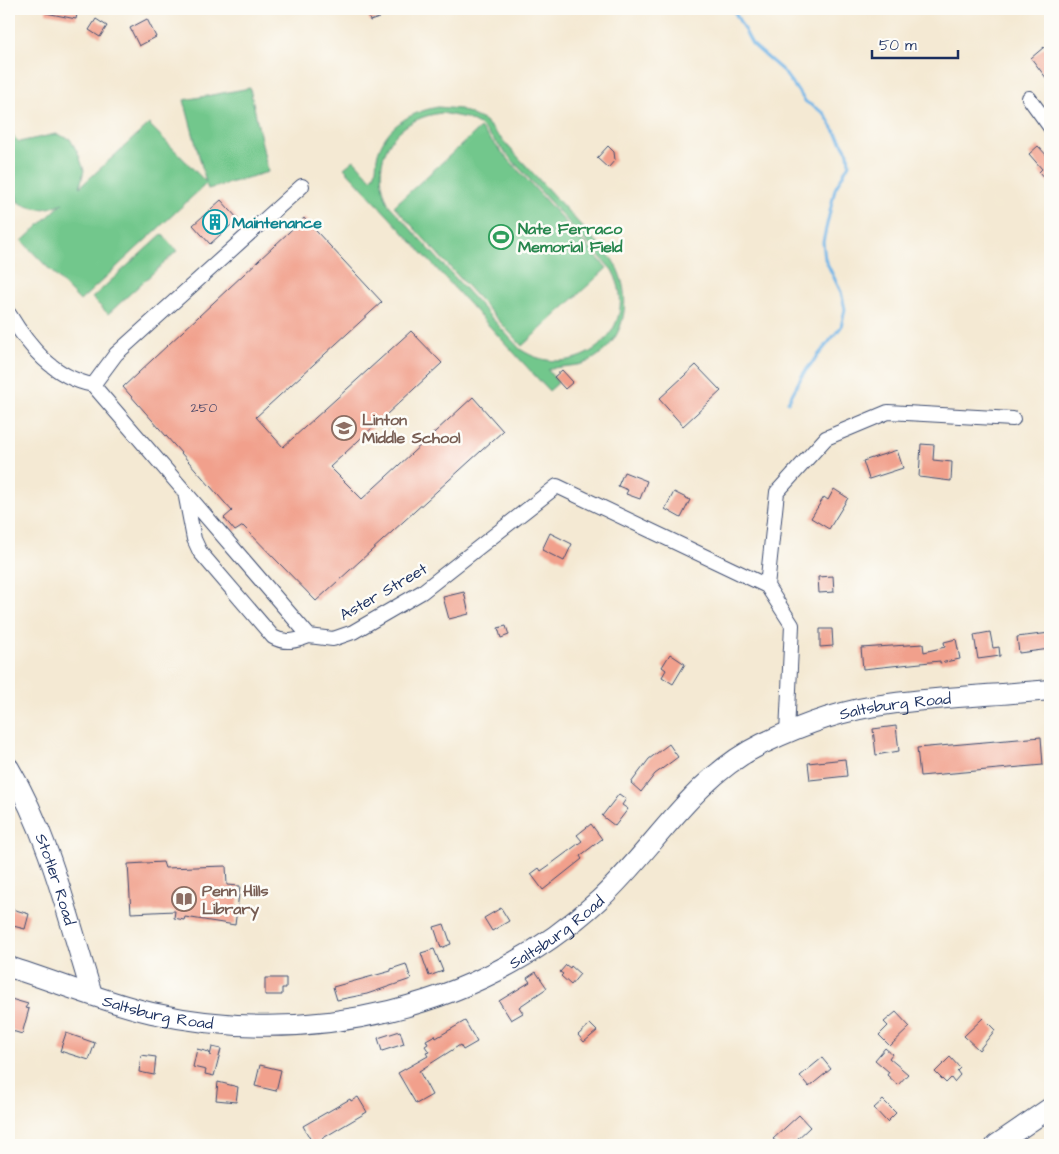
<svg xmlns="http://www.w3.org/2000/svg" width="1059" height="1154" viewBox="0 0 1059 1154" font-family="'Architects Daughter',sans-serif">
	<rect width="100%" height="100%" fill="#fdfcf7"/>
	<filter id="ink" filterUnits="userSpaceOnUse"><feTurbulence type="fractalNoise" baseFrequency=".02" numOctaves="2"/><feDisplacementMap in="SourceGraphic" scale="10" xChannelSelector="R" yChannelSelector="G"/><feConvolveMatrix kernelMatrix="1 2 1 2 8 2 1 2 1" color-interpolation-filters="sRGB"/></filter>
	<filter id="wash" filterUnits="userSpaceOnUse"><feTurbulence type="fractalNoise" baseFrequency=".0096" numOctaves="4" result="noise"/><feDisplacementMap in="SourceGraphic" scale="20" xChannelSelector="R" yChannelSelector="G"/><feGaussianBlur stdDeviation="1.12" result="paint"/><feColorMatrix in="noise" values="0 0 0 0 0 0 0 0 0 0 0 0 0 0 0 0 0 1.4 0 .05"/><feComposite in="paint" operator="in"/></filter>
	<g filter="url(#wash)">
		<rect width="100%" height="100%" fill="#f4e9d3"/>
		<path fill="#72c78c" stroke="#467b75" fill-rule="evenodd" d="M 250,88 L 268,172 L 208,189 L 206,184 L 80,301 L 22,241 L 63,203 C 44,211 37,211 18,202 L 9,166 L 9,137 L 13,136 L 19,142 L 56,134 L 70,139 L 78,153 L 84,170 L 80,187 L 149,124 L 206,182 L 184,100 Z
			M 438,107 L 460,109 L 485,121 L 612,259 C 635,295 627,345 585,363 C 574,367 555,366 548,370 L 558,383 L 549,391 L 344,168 L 354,160 L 371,179 C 377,174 376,164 377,157 C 384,127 410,112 438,107 ZM 442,113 L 466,118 L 481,126 L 612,270 C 645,330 574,386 520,349 L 389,205 C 367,160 394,118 442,113 Z
			M 480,128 L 607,268 L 522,346 L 394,206 Z
			M 162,234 L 177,251 L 108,314 L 92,298 Z"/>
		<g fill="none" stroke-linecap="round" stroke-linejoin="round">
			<path stroke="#72b5e7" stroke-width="3" d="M 733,9 L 752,44 L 783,71 L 806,102 L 824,113 L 848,153 L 849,164 L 835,189 L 823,242 L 825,259 L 841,292 L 845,309 L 841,327 L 803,374 L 788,402"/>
		</g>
		<g id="blocks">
			<path fill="#f1a08c" d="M 46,9 L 78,9 L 76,19 L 46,13 Z
				M 366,9 L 376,9 L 379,18 L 370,21 Z
				M 96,19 L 107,26 L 100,37 L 89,30 Z
				M 147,19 L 156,37 L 139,46 L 130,28 Z
				M 1044,47 L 1050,54 L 1050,83 L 1031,58 Z
				M 608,146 L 614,152 L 615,160 L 608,168 L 597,158 Z
				M 1038,146 L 1050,159 L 1050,185 L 1039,172 L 1042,169 L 1029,154 Z
				M 221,200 L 238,219 L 210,244 L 193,225 Z
				M 304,218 L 382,302 L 256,417 L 283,447 L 411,331 L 442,363 L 330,467 L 362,499 L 473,397 L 503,431 L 316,601 L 243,526 L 235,531 L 224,518 L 232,511 L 123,387 Z
				M 696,365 L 721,391 L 683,426 L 659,399 Z
				M 562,370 L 573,382 L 565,389 L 554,377 Z
				M 921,444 L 934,445 L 933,460 L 952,462 L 951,481 L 919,477 Z
				M 897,450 L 903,468 L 869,479 L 863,461 Z
				M 624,472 L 647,481 L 640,499 L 626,494 L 628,490 L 618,486 Z
				M 834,489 L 848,498 L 829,529 L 811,518 L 824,497 L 828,500 Z
				M 674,492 L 690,500 L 681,518 L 665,509 Z
				M 550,533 L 572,544 L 564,561 L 542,550 Z
				M 833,576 L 834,592 L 819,593 L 818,577 Z
				M 464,592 L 469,614 L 449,619 L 443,597 Z
				M 506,626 L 509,635 L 501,638 L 498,628 Z
				M 820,629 L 832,629 L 833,646 L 820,647 Z
				M 990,632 L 993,648 L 999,647 L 1000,656 L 978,659 L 974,635 Z
				M 1050,633 L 1050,649 L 1019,653 L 1017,637 Z
				M 956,639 L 960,659 L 940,663 L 940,661 L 863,669 L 861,648 L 923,644 L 924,652 L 945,647 L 944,642 Z
				M 670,654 L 685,664 L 673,684 L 662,677 L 666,670 L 662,667 Z
				M 896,726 L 899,751 L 876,755 L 873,729 Z
				M 1041,737 L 1043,765 L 920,776 L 917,748 Z
				M 669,744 L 678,757 L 655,774 L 641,792 L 631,783 L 649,759 Z
				M 845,759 L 847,776 L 810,780 L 808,763 Z
				M 619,794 L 626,799 L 622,805 L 628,809 L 615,826 L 602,816 Z
				M 591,824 L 602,839 L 580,856 L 582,859 L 543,890 L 531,874 L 539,868 L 541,871 L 551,864 L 582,841 L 577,835 Z
				M 163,862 L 165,868 L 226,866 L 227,885 L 240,886 L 235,925 L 185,917 L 184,920 L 174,918 L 175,911 L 131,913 L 128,864 Z
				M 9,908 L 29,914 L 25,929 L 9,925 Z
				M 501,908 L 509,921 L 492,931 L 484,918 Z
				M 444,924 L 451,944 L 441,948 L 434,927 Z
				M 434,949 L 443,971 L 429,976 L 421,953 Z
				M 406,964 L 411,979 L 367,994 L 337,1000 L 333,987 L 391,971 L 391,969 Z
				M 566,965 L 570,968 L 571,966 L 580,974 L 571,985 L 561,976 L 563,974 L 560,972 Z
				M 536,972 L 547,988 L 519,1007 L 523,1013 L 511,1020 L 499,1001 L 530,982 L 527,978 Z
				M 265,978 L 286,978 L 286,988 L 282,988 L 282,995 L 265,995 Z
				M 11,999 L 28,1004 L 25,1008 L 29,1009 L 22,1034 L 9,1030 L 9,1003 Z
				M 896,1012 L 910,1027 L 890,1046 L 879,1035 L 888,1026 L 884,1022 Z
				M 983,1018 L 995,1030 L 979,1050 L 964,1036 Z
				M 465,1021 L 477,1042 L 463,1050 L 460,1045 L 419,1071 L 432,1095 L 416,1104 L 398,1073 L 428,1056 L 426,1053 L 429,1052 L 425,1046 L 428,1044 L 426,1040 L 435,1035 L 436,1038 Z
				M 590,1024 L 597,1031 L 584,1042 L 578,1035 Z
				M 400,1031 L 404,1044 L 382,1051 L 378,1038 Z
				M 66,1033 L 95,1043 L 89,1060 L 60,1051 Z
				M 212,1047 L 221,1049 L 214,1076 L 205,1074 L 206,1070 L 193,1067 L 197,1049 L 209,1052 L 210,1056 Z
				M 885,1048 L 892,1054 L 889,1058 L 908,1074 L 898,1085 L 887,1075 L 889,1072 L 875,1060 Z
				M 141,1055 L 156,1057 L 154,1075 L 139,1072 Z
				M 950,1057 L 960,1068 L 957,1071 L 960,1075 L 954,1082 L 951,1078 L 946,1083 L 935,1072 Z
				M 822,1058 L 831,1069 L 809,1087 L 800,1076 Z
				M 260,1065 L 281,1070 L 276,1091 L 255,1086 Z
				M 218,1082 L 238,1087 L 236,1102 L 216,1100 Z
				M 358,1097 L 367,1112 L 313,1144 L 303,1126 L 350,1099 L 351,1101 Z
				M 883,1100 L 896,1113 L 887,1122 L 874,1108 Z
				M 799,1115 L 810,1127 L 794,1142 L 780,1145 L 773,1139 Z"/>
		</g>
	</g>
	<g filter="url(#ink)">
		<use href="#blocks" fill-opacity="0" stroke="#3c4b70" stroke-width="1"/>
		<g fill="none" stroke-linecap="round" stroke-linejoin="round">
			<defs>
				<path id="street" d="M 1029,98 L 1050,127
					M 302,186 L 116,354 L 93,385 L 309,636 L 333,639 L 353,632 L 422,592 L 557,486 L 767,586 L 792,625 L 787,733
					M 9,314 C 29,347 53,377 93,385
					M 185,492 L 194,539 L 200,552 L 273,637 C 285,644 296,641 309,636
					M 767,586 L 777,492 L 826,438 L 888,412 L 1013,419"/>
				<g id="secondary">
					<path id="s1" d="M 9,768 C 50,837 68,918 92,994"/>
					<path id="s2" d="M 9,967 C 57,982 104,1002 152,1013 C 310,1048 480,1010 600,899 C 655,848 692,778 762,744 C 801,725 846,709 889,704 C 942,697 997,695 1050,690"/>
					<path d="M 996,1145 L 1050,1108"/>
				</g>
			</defs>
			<use href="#street" stroke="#3c4b70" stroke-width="16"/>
			<use href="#secondary" stroke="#3c4b70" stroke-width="22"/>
			<use href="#street" stroke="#fff" stroke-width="14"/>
			<use href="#secondary" stroke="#fff" stroke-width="20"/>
		</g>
	</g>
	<defs>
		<symbol id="building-ring" viewBox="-11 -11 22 22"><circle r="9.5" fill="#fdfcf7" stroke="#0f9aa8" stroke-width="1.5"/><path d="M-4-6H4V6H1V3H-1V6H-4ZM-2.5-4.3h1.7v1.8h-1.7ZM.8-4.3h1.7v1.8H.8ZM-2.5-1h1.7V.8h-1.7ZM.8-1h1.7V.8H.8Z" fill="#0f9aa8"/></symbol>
		<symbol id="stadium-ring" viewBox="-11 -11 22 22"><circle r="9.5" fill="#fdfcf7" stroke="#2e9e5b" stroke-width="1.5"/><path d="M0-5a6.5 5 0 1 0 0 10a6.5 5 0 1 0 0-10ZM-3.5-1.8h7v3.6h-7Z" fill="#2e9e5b"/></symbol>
		<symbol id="school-ring" viewBox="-11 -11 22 22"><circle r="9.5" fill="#fdfcf7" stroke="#8d6e63" stroke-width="1.5"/><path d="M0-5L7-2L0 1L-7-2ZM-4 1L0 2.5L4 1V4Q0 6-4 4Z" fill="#8d6e63"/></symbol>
		<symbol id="library-ring" viewBox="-11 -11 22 22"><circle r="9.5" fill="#fdfcf7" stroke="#8d6e63" stroke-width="1.5"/><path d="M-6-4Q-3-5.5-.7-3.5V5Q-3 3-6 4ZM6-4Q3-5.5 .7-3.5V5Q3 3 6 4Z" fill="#8d6e63"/></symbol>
	</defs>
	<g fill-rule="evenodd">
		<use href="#building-ring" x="201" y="208" width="28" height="28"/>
		<use href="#stadium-ring" x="487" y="223" width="28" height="28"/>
		<use href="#school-ring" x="330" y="414" width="28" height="28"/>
		<use href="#library-ring" x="170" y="885" width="28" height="28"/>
	</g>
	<g text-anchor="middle" stroke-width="5" stroke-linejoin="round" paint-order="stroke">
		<g font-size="14" fill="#504b6a">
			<text x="204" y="412">250</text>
		</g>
		<g font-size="16" font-weight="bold" fill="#0d838f" stroke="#fdfcf7" text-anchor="start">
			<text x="232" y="228">Maintenance</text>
		</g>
		<g font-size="16" font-weight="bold" fill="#27864d" stroke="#fdfcf7" text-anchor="start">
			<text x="518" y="234">Nate Ferraco<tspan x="518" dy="18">Memorial Field</tspan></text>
		</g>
		<g font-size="16" font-weight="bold" fill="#785e54" stroke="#fdfcf7" text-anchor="start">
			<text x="362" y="425">Linton<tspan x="362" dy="18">Middle School</tspan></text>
			<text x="202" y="896">Penn Hills<tspan x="202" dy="18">Library</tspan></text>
		</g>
		<g font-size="16" fill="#1b2f5e" stroke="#fdfcf7">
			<text transform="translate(383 591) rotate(-30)" y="6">Aster Street</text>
			<text dy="6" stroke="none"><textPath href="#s2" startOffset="996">Saltsburg Road</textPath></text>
			<text dy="6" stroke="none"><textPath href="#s1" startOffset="121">Stotler Road</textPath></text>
			<text dy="6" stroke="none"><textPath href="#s2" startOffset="576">Saltsburg Road</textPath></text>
			<text dy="6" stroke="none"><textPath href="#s2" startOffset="156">Saltsburg Road</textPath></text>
		</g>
	</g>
	<rect width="1059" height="1154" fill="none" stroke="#fdfcf7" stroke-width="30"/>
	<path d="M872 50v8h86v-8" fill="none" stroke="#1b2f5e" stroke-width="2.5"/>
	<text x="879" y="50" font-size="15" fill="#1b2f5e" stroke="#fdfcf7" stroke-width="4" paint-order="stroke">50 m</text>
</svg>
